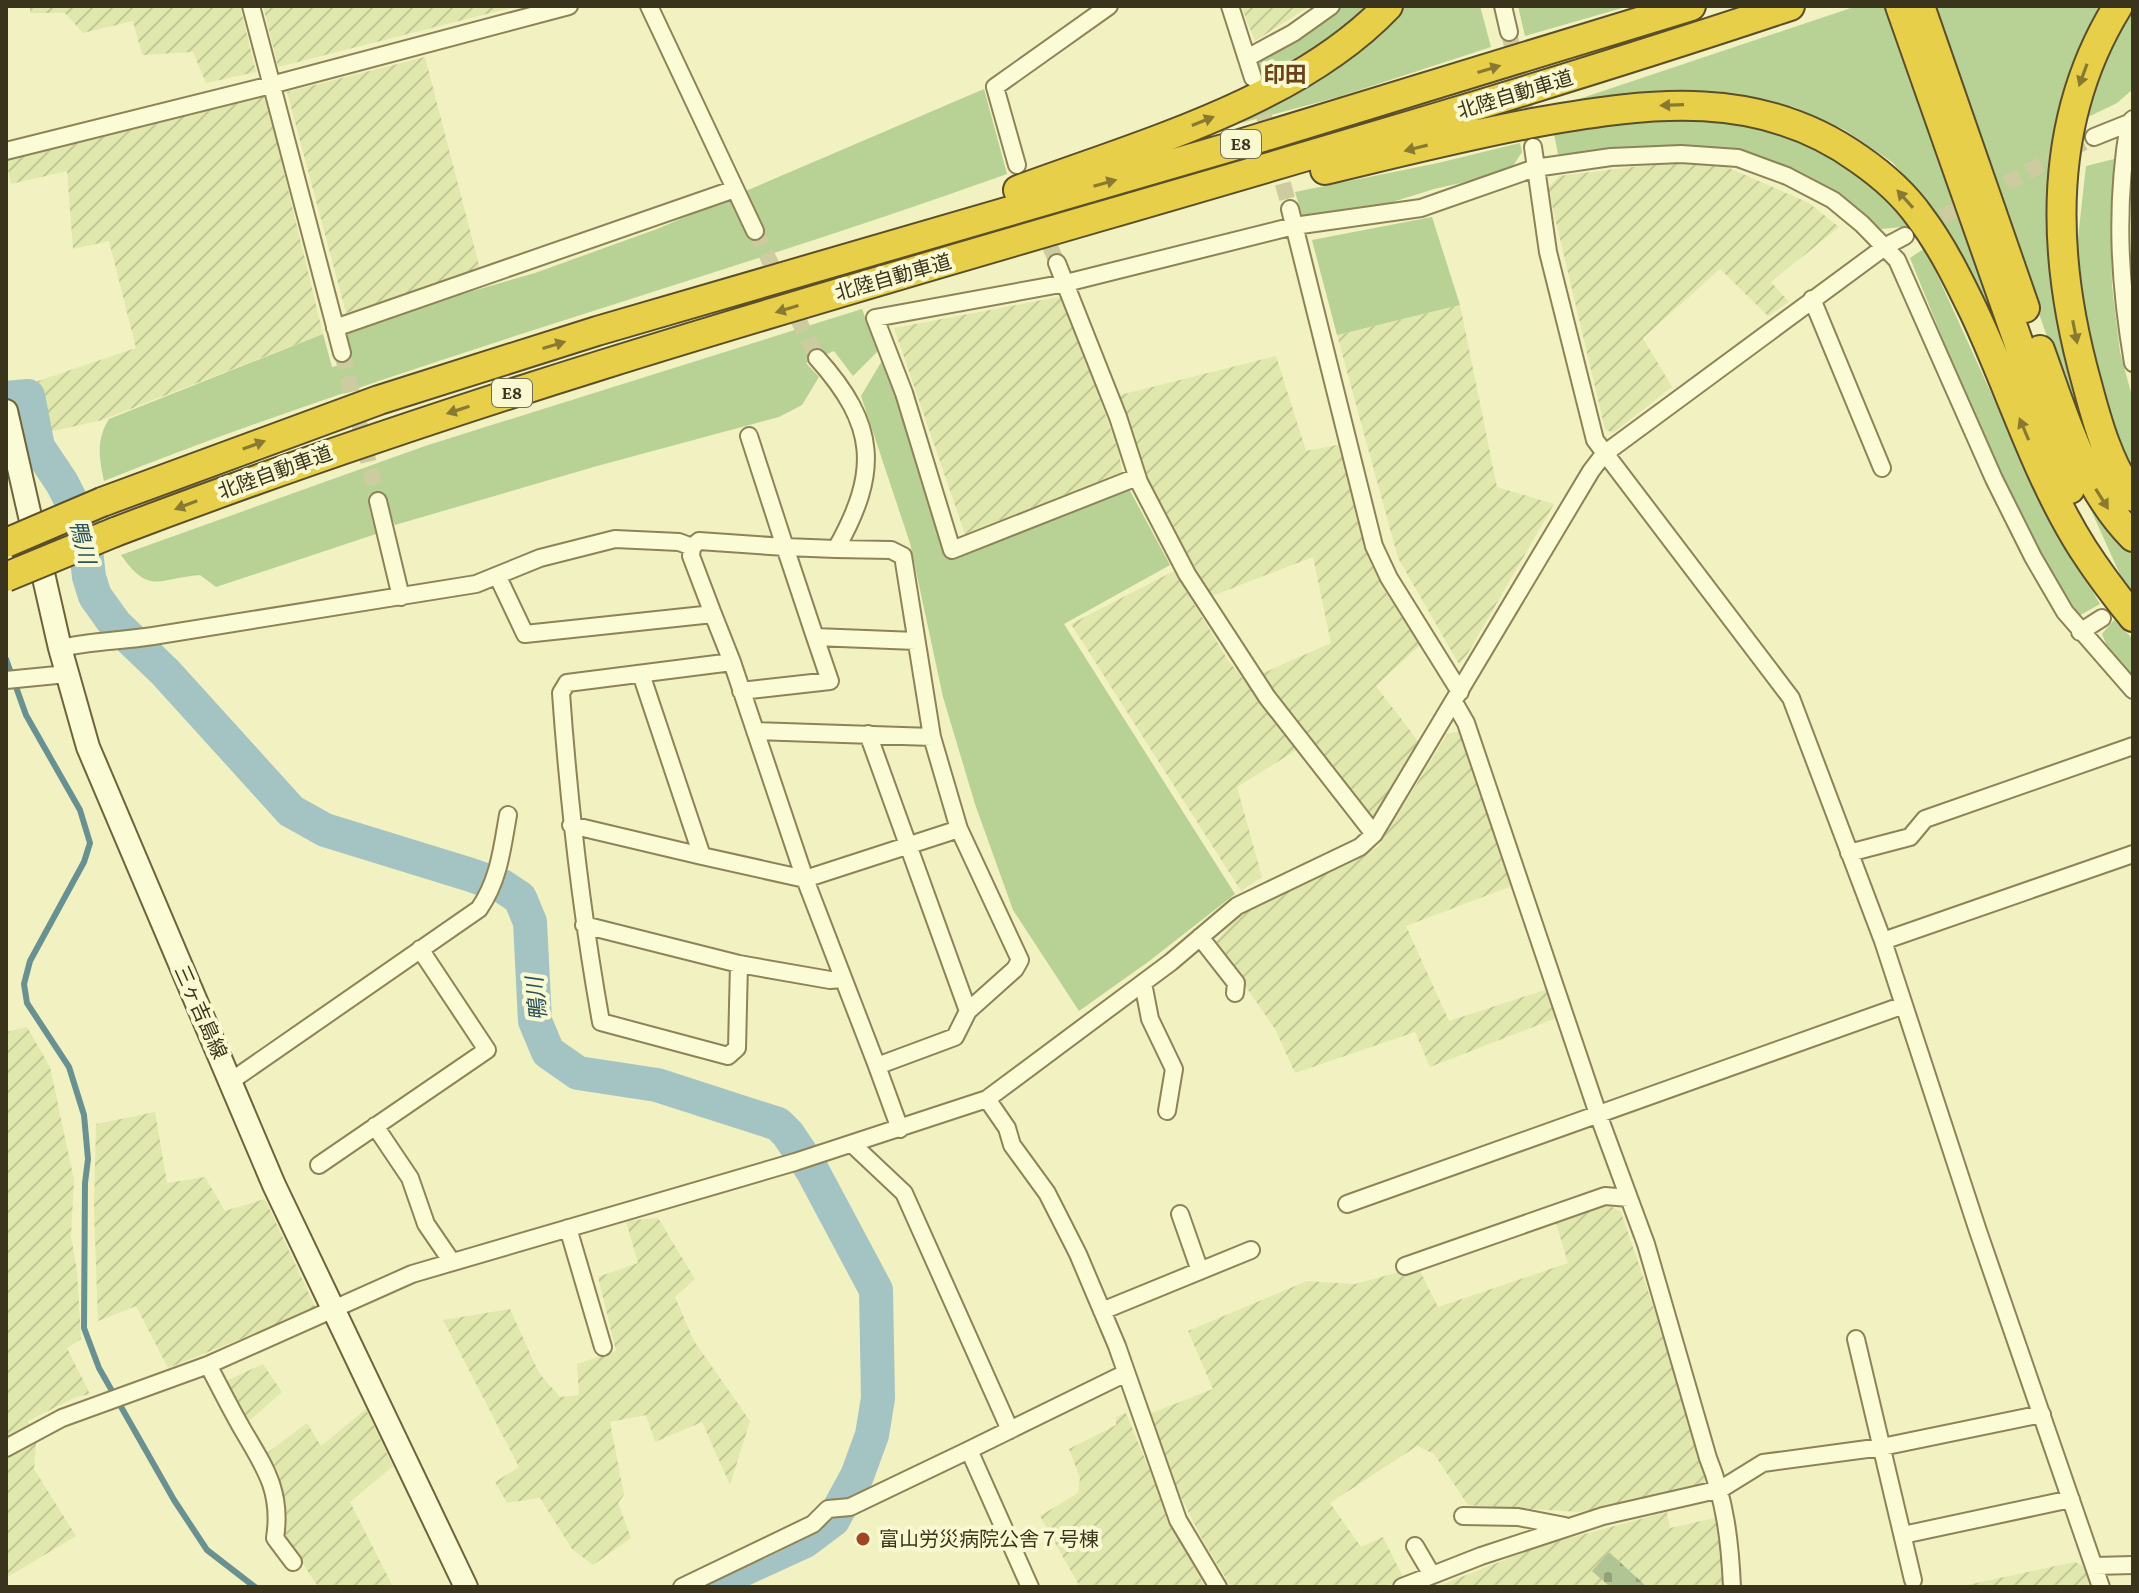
<svg xmlns="http://www.w3.org/2000/svg" width="2139" height="1593" viewBox="0 0 2139 1593" font-family="'Crimson Pro','Noto Sans JP',serif">
	<defs>
		<pattern id="farmland-furrows" width="10" height="10" patternUnits="userSpaceOnUse" patternTransform="scale(2)"><rect width="10" height="10" fill="#e1e8ad"/><path d="M-1 1l2-2M0 10L10 0M9 11l2-2" fill="none" stroke="#c2c894"/></pattern>
		<pattern id="cemetery-stones" width="16" height="16" patternUnits="userSpaceOnUse" patternTransform="scale(2)"><rect width="16" height="16" fill="#b1c594"/><path d="M2 7V4a2 2 0 0 1 4 0v3zM10 15v-3a2 2 0 0 1 4 0v3z" fill="#91a178"/></pattern>
	</defs>
	<rect width="100%" height="100%" fill="#f2f1c1"/>
	<path fill="url(#farmland-furrows)" d="M 30,6 L 240,6 L 256,72 L 206,83 L 193,52 L 142,55 L 133,21 L 83,33 L 65,13 L 30,13 Z
		M 263,6 L 518,6 L 278,67 Z
		M 1241,6 L 1310,6 L 1255,41 Z
		M 425,57 L 480,269 L 346,313 L 287,92 Z
		M 265,94 L 323,334 L 102,420 L 49,432 L 32,383 L 136,348 L 109,241 L 73,249 L 67,171 L 11,184 L 6,160 Z
		M 1673,162 L 1720,164 L 1809,203 L 1839,227 L 1771,282 L 1789,302 L 1768,316 L 1720,269 L 1643,338 L 1672,387 L 1613,433 L 1605,429 L 1548,188 L 1559,176 Z
		M 1064,296 L 1119,453 L 1122,472 L 965,534 L 894,328 Z
		M 1460,305 L 1497,487 L 1554,504 L 1468,653 L 1459,664 L 1398,558 L 1337,335 Z
		M 1276,356 L 1306,451 L 1342,444 L 1365,543 L 1384,590 L 1420,645 L 1376,686 L 1418,741 L 1375,818 L 1368,816 L 1261,674 L 1331,643 L 1313,557 L 1212,596 L 1145,480 L 1120,395 Z
		M 1174,571 L 1228,660 L 1298,749 L 1237,787 L 1262,877 L 1241,891 L 1071,624 Z
		M 1460,731 L 1512,886 L 1406,926 L 1449,1021 L 1548,989 L 1559,1017 L 1430,1067 L 1415,1032 L 1295,1073 L 1275,1029 L 1215,942 L 1246,909 L 1378,847 L 1447,734 Z
		M 27,1027 L 50,1067 L 74,1180 L 71,1236 L 77,1271 L 81,1339 L 67,1348 L 90,1394 L 76,1397 L 28,1421 L 36,1443 L 34,1469 L 76,1536 L 6,1578 L 6,1032 Z
		M 155,1112 L 167,1183 L 205,1177 L 225,1211 L 265,1199 L 316,1309 L 168,1368 L 136,1306 L 98,1321 L 94,1210 L 96,1124 Z
		M 1607,1204 L 1621,1212 L 1680,1385 L 1707,1479 L 1703,1486 L 1579,1512 L 1468,1505 L 1434,1454 L 1417,1446 L 1330,1503 L 1361,1547 L 1383,1537 L 1404,1579 L 1384,1587 L 1231,1587 L 1201,1537 L 1172,1479 L 1149,1414 L 1213,1389 L 1188,1331 L 1307,1281 L 1355,1284 L 1418,1267 L 1438,1307 L 1568,1263 L 1556,1223 Z
		M 658,1218 L 695,1279 L 675,1297 L 694,1341 L 750,1421 L 730,1485 L 702,1422 L 655,1442 L 646,1415 L 610,1422 L 624,1495 L 618,1503 L 631,1538 L 593,1565 L 572,1549 L 540,1498 L 507,1503 L 495,1482 L 519,1467 L 443,1320 L 510,1309 L 539,1373 L 560,1397 L 579,1395 L 577,1364 L 616,1351 L 598,1277 L 638,1263 L 626,1221 Z
		M 263,1364 L 282,1392 L 248,1422 L 226,1381 Z
		M 366,1409 L 393,1466 L 350,1502 L 393,1587 L 318,1587 L 283,1533 L 283,1502 L 279,1474 L 267,1453 L 307,1423 L 321,1446 Z
		M 1126,1413 L 1176,1534 L 1205,1587 L 1080,1587 L 1040,1516 L 1078,1493 L 1080,1478 L 1069,1449 L 1116,1425 L 1116,1417 Z
		M 1667,1512 L 1670,1528 L 1719,1517 L 1725,1587 L 1647,1587 L 1609,1552 L 1593,1571 L 1610,1587 L 1436,1587 L 1540,1546 Z
		M 2075,1562 L 2084,1567 L 2092,1587 L 1957,1587 Z"/>
	<path fill="#b8d194" d="M 1342,6 L 1372,6 C 1341,36 1302,61 1263,78 L 1258,65 L 1265,56 L 1298,40 Z
		M 1406,6 L 1480,6 L 1491,47 L 1338,97 L 1237,124 L 1330,70 L 1378,32 Z
		M 1518,6 L 1629,6 L 1525,36 Z
		M 1857,6 L 1889,6 L 2017,385 L 1953,248 L 1919,192 L 1892,162 L 1845,130 L 1794,107 L 1710,95 L 1645,95 L 1570,102 Z
		M 1935,6 L 2104,6 L 2087,34 L 2063,93 L 2048,209 L 2055,284 L 2106,473 L 2133,514 L 2133,518 L 2093,459 L 2055,360 L 1949,52 Z
		M 2133,10 L 2133,89 L 2117,103 L 2086,118 L 2107,55 Z
		M 984,89 L 1007,174 C 708,281 400,363 104,481 C 99,459 96,439 109,419 L 323,334 L 332,367 L 350,363 L 344,328 L 535,273 L 657,229 Z
		M 1701,116 L 1794,133 L 1840,160 L 1881,193 L 1912,226 L 1881,229 L 1843,198 L 1812,180 L 1746,154 L 1686,148 L 1558,154 L 1554,134 L 1598,125 Z
		M 1520,143 L 1522,152 L 1509,172 L 1434,189 L 1386,204 L 1303,218 L 1295,192 L 1438,163 Z
		M 2114,159 L 2111,223 L 2112,286 L 2120,352 L 2133,400 L 2133,476 L 2110,425 L 2091,368 L 2076,256 L 2086,166 Z
		M 1432,217 L 1460,305 L 1337,335 L 1312,240 Z
		M 1925,248 L 2043,507 L 2100,604 L 2077,617 L 2035,547 L 1980,431 L 1910,258 Z
		M 862,309 L 878,351 L 853,376 L 834,351 L 806,363 L 819,377 L 802,405 L 779,417 L 597,466 L 395,525 L 386,504 L 369,507 L 376,534 L 216,587 L 200,575 C 158,578 150,596 121,555 L 425,446 Z
		M 883,359 L 949,559 L 1129,489 L 1170,565 L 1064,624 L 1235,894 L 1148,962 L 1079,1011 L 1013,910 L 975,804 L 943,697 L 910,543 L 861,396 Z
		M 2082,490 L 2133,549 L 2133,594 L 2122,579 Z
		M 2114,620 L 2133,639 L 2133,679 L 2110,654 L 2102,634 Z"/>
	<path fill="url(#cemetery-stones)" d="M 1609,1552 L 1647,1587 L 1610,1587 L 1592,1571 Z"/>
	<g fill="none" stroke-linecap="round" stroke-linejoin="round">
		<path stroke="#6a9192" stroke-width="6" d="M 6,659 L 26,715 L 80,810 L 90,843 L 84,862 L 30,961 L 24,984 L 27,1003 L 69,1067 L 84,1115 L 88,1159 L 85,1183 L 84,1328 L 99,1368 L 174,1500 L 207,1550 L 255,1587"/>
		<path stroke="#a4c3c3" stroke-width="34" d="M 6,398 L 28,396 L 38,447 L 62,483 L 83,524 L 89,577 L 95,596 L 115,624 L 165,672 L 291,811 L 325,830 L 471,875 L 502,886 L 520,898 L 530,922 L 535,1021 L 548,1052 L 578,1073 L 657,1085 L 778,1124 L 788,1134 L 812,1170 L 876,1290 L 878,1398 L 872,1435 L 857,1476 L 833,1520 L 805,1541 L 705,1587"/>
		<path stroke="#cdcba0" stroke-width="16" stroke-dasharray="16 8" stroke-linecap="butt" d="M 1509,32 L 1533,147
			M 1257,91 L 1290,209
			M 1030,198 L 1057,263
			M 1921,228 L 2094,137
			M 755,231 L 817,358
			M 342,353 L 378,501"/>
		<defs>
			<path id="street" d="M 251,6 L 342,353
				M 649,6 L 755,231
				M 1230,6 L 1253,78
				M 1503,6 L 1509,32
				M 1247,58 L 1293,33 L 1331,6
				M 2129,123 C 2115,206 2119,281 2133,363
				M 2094,137 L 2129,123 L 2133,119
				M 1533,147 L 1548,252 L 1595,440 L 1791,698 L 1883,941 L 1978,1231 L 2101,1587
				M 6,151 L 271,85 L 569,6
				M 1017,165 L 995,87 L 1109,6
				M 1290,209 L 1374,546 L 1389,578 L 1460,692
				M 1057,263 L 1118,417 L 1139,482 L 1187,574 L 1267,697 L 1374,834
				M 1812,299 L 1882,468
				M 335,328 L 735,189
				M 749,436 L 785,547 L 836,549 C 880,471 877,425 817,358
				M 1137,477 L 952,550 L 904,393 L 875,318 L 1066,283 L 1294,226 L 1421,208 L 1535,168 L 1611,157 L 1681,154 L 1738,158 L 1787,176 L 1833,200 L 1862,224 L 1897,260 L 1994,479 L 2033,557 L 2065,612 L 2133,690
				M 378,501 L 401,597
				M 692,547 L 691,556 L 713,614
				M 836,549 L 891,550 L 903,556 L 932,737 L 959,829 L 1020,960 L 1015,969 L 968,1011
				M 498,577 L 525,634 L 713,614 L 732,662 L 805,879 L 877,1066
				M 2080,632 L 2102,618
				M 60,648 C 91,641 121,641 153,636 L 476,584 L 540,558 L 615,539 L 679,542 L 692,547 L 699,541 L 785,547 L 815,637 L 916,641
				M 732,662 L 567,683 L 561,693 C 569,805 581,911 601,1022 L 728,1056 L 737,1048 L 739,964
				M 641,674 L 702,856 L 805,879 L 959,829
				M 6,680 L 67,674
				M 741,691 L 830,681 L 815,637
				M 1454,702 L 1466,723 L 1598,1114 L 1646,1244 L 1708,1458 C 1725,1500 1730,1541 1732,1587
				M 755,731 L 932,737
				M 868,734 L 968,1011 L 955,1037 L 877,1066 L 900,1129
				M 571,825 L 702,856
				M 1849,853 L 1910,837 L 1925,819 L 2133,746
				M 584,925 L 739,964 L 830,980 L 843,979
				M 1200,937 L 1236,983 L 1235,993
				M 1883,941 L 2133,854
				M 1143,983 L 1150,1019 L 1174,1069 L 1167,1111
				M 231,1081 L 479,909 C 499,880 502,849 508,815
				M 987,1099 L 1007,1128 L 1012,1145 L 1047,1193 L 1078,1254 L 1117,1346 L 1178,1520 L 1218,1587
				M 375,1126 L 410,1178 L 426,1224 L 452,1262
				M 852,1144 L 904,1193 L 1010,1430
				M 319,1165 L 487,1050 L 420,949
				M 1347,1204 L 1904,1005
				M 1180,1214 L 1200,1271
				M 568,1228 L 603,1347
				M 1405,1266 L 1605,1196 L 1629,1198
				M 1102,1311 L 1251,1250
				M 1856,1339 L 1913,1580
				M 208,1365 C 220,1387 231,1410 244,1432 C 266,1469 282,1493 275,1538 L 293,1562
				M 6,1448 L 62,1418 L 208,1365 L 412,1274 L 795,1162 L 987,1099 L 1171,962 L 1237,906 L 1360,847 L 1374,834 L 1591,471 L 1604,454 L 1886,246 L 1905,236
				M 969,1450 L 1126,1373
				M 1463,1516 L 1518,1517 L 1565,1526
				M 1903,1535 L 2071,1499
				M 1415,1546 L 1432,1575
				M 2094,1566 L 2133,1565
				M 682,1587 L 813,1524 L 828,1509 L 850,1507 L 969,1450 L 1030,1587
				M 1402,1587 L 1481,1556 L 1603,1516 L 1721,1489 L 1763,1463 L 1882,1447 L 2042,1414"/>
			<path id="secondary" d="M 6,411 L 60,648 L 88,747 L 274,1185 L 466,1587"/>
			<path id="highway" d="M 1900,6 L 2070,489
				M 1920,6 L 2025,308
				M 2118,6 C 2046,122 2051,256 2087,384 C 2097,422 2109,465 2133,497
				M 1325,170 C 1396,153 1467,135 1538,122 C 1651,102 1760,88 1859,159 C 1882,175 1904,194 1920,217 C 1942,246 1958,279 1974,312 C 2011,390 2036,475 2083,549 C 2098,572 2115,595 2133,617
				M 1018,190 C 1139,145 1297,102 1388,6
				M 2040,350 C 2064,416 2083,486 2133,537
				M 102,502 L 379,400 L 597,331 L 1230,147 L 1691,6
				M 115,532 C 662,323 1234,192 1790,6"/>
		</defs>
		<use href="#street" stroke="#8d8357" stroke-width="20"/>
		<use href="#secondary" stroke="#6e633a" stroke-width="26"/>
		<use href="#highway" stroke="#5a4e2b" stroke-width="32"/>
		<use href="#street" stroke="#fbfbd5" stroke-width="16"/>
		<use href="#secondary" stroke="#fbfbd5" stroke-width="22"/>
		<use href="#highway" stroke="#e8cf4a" stroke-width="28"/>
		<defs>
			<path id="highway-bridge" d="M 6,543 L 102,502
				M 6,577 L 115,532"/>
		</defs>
		<use href="#highway-bridge" stroke="#5a4e2b" stroke-width="32" stroke-linecap="butt"/>
		<use href="#highway-bridge" stroke="#e8cf4a" stroke-width="28"/>
	</g>
	<defs><path id="oneway-solid" d="M-6-.8H1V-3.2L6.5 0L1 3.2V.8H-6Z" transform="scale(2)"/></defs>
	<g fill="#897a31">
		<use href="#oneway-solid" transform="translate(1489 69) rotate(-17)"/>
		<use href="#oneway-solid" transform="translate(2083 75) rotate(110)"/>
		<use href="#oneway-solid" transform="translate(1672 105) rotate(178)"/>
		<use href="#oneway-solid" transform="translate(1203 121) rotate(-22)"/>
		<use href="#oneway-solid" transform="translate(1416 148) rotate(166)"/>
		<use href="#oneway-solid" transform="translate(1105 183) rotate(-16)"/>
		<use href="#oneway-solid" transform="translate(1905 199) rotate(-132)"/>
		<use href="#oneway-solid" transform="translate(787 309) rotate(163)"/>
		<use href="#oneway-solid" transform="translate(2075 332) rotate(79)"/>
		<use href="#oneway-solid" transform="translate(554 345) rotate(-17)"/>
		<use href="#oneway-solid" transform="translate(458 410) rotate(162)"/>
		<use href="#oneway-solid" transform="translate(2024 429) rotate(-113)"/>
		<use href="#oneway-solid" transform="translate(254 445) rotate(-20)"/>
		<use href="#oneway-solid" transform="translate(2102 499) rotate(58)"/>
		<use href="#oneway-solid" transform="translate(186 505) rotate(159)"/>
	</g>
	<circle fill="#a14522" stroke="#f8f8d1" stroke-width="3" cx="863" cy="1539" r="8"/>
	<g text-anchor="middle" stroke-width="8" stroke-linejoin="round" paint-order="stroke">
		<g fill="#f8f8d1" stroke="#746f52" stroke-width="2">
			<rect x="1221" y="130" width="40" height="28" rx="6"/>
			<rect x="492" y="379" width="40" height="28" rx="6"/>
		</g>
		<g font-size="18" font-weight="bold" fill="#3b341c">
			<text x="1241" y="150">E8</text>
			<text x="512" y="399">E8</text>
		</g>
		<g font-size="20" fill="#3b341c" stroke="#f8f8d1">
			<text transform="translate(1515 94) rotate(-17)" y="7">北陸自動車道</text>
			<text transform="translate(893 277) rotate(-16)" y="7">北陸自動車道</text>
			<text transform="translate(275 472) rotate(-20)" y="7">北陸自動車道</text>
			<text transform="translate(201 1012) rotate(66)" y="7">三ヶ吉島線</text>
		</g>
		<g font-size="20" fill="#3b341c" stroke="#f8f8d1" text-anchor="start">
			<text x="879" y="1546">富山労災病院公舎７号棟</text>
		</g>
		<g font-size="22" font-weight="bold" fill="#6b4118" stroke="#f8f8d1">
			<text x="1285" y="82">印田</text>
		</g>
		<g font-size="22" font-style="italic" fill="#2a515c" stroke="#f8f8d1">
			<text transform="translate(83 542) rotate(76)" y="8">鴨川</text>
			<text transform="translate(536 999) rotate(-96)" y="8">鴨川</text>
		</g>
	</g>
	<rect width="2139" height="1593" fill="none" stroke="#3b341c" stroke-width="16"/>
</svg>
